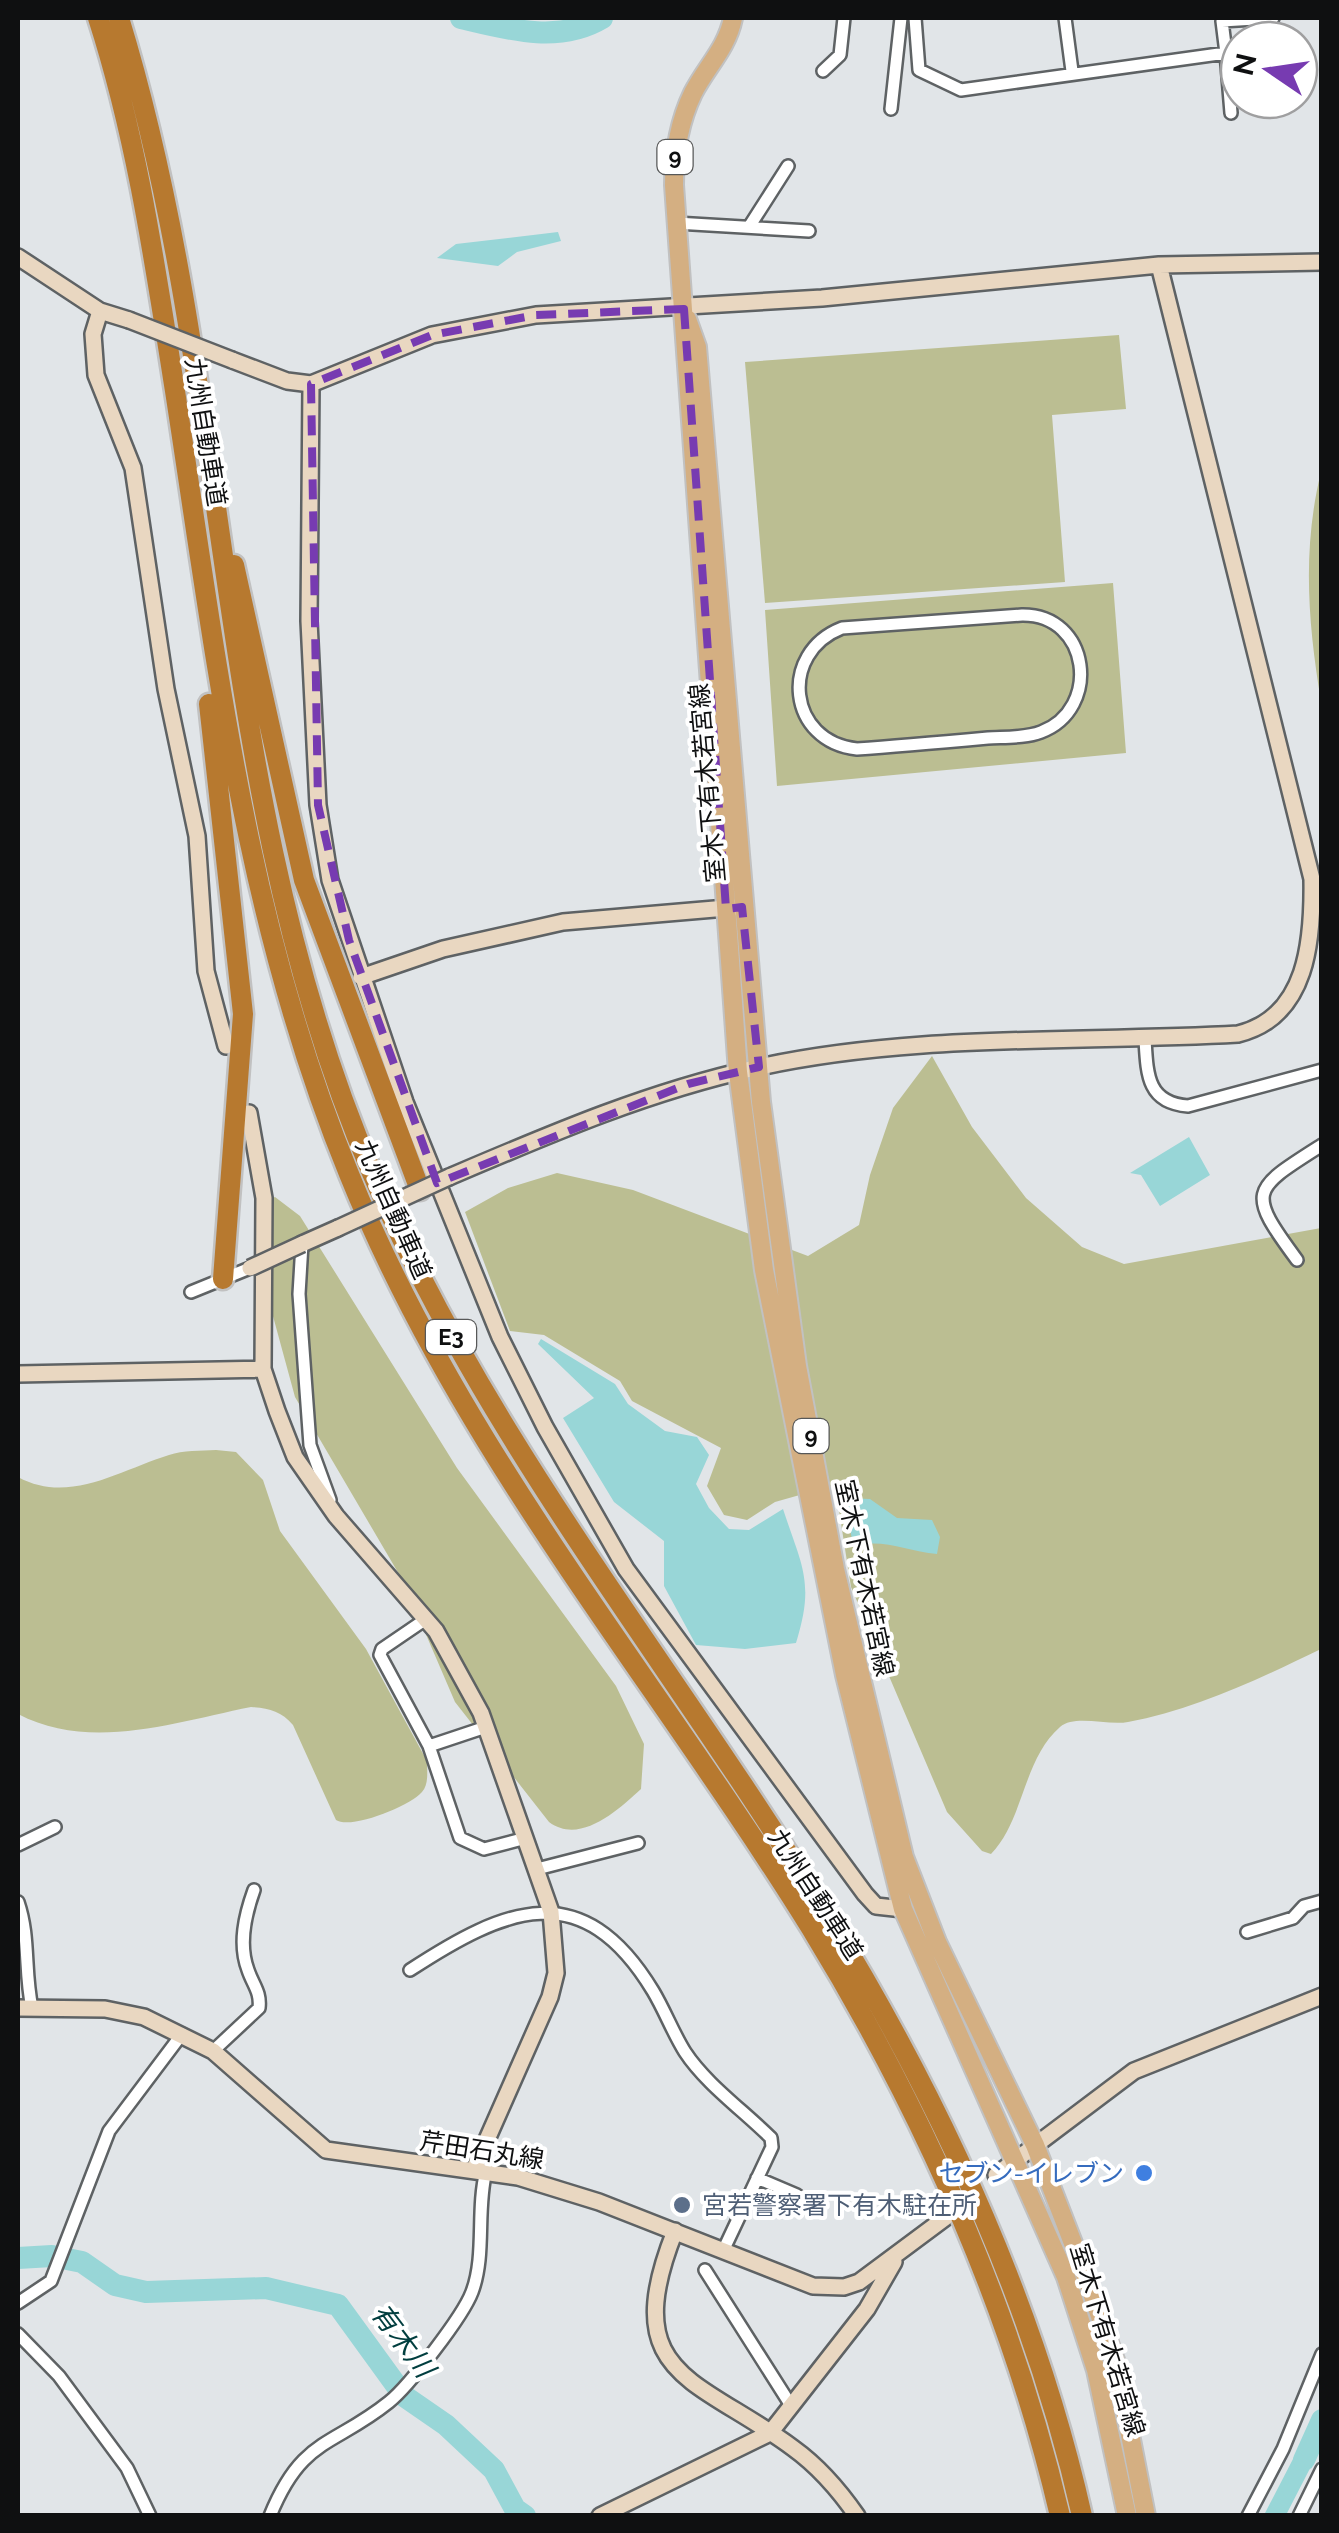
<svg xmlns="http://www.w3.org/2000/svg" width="1339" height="2533" viewBox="0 0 1339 2533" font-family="Raleway,'Noto Sans JP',sans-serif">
	<rect width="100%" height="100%" fill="#e1e5e8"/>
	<path fill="#bbbe92" d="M 1119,335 L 1126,409 L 1052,415 L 1065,582 L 765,603 L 745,362 Z
		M 1321,472 L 1322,472 L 1321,701 C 1308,624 1302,549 1321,472 Z
		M 1113,583 L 1126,753 L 777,786 L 765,610 Z
		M 932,1056 L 972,1127 L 1026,1198 L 1082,1247 L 1124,1264 L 1321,1228 L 1321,1649 C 1261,1678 1194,1710 1128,1722 C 1108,1726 1075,1714 1060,1727 C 1023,1759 1024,1820 991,1854 L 982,1851 L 947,1812 L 851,1587 L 835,1485 L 775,1502 L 747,1520 L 724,1515 L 707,1486 L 721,1448 L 632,1401 L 620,1381 L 544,1335 L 510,1331 L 465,1212 L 508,1188 L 557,1173 L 633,1190 L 808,1256 L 859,1225 L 870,1175 L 893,1108 Z
		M 275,1197 L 300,1216 L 457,1468 L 616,1686 L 644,1744 L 641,1789 C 617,1811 580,1845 549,1822 L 455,1702 L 403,1581 L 295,1397 L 261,1272 L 265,1202 Z
		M 216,1450 L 236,1452 L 263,1480 L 280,1531 L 366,1649 L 427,1761 C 427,1772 429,1784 422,1792 C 410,1806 351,1830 336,1820 L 293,1725 C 281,1711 269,1708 251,1707 C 176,1722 90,1752 18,1714 L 18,1477 C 69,1505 120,1470 169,1455 C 183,1450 201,1451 216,1450 Z"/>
	<path fill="#98d6d7" d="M 558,232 L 561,241 L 517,252 L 498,266 L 437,258 L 456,244 Z
		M 1189,1137 L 1210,1175 L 1160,1206 L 1141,1175 L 1130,1173 Z
		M 541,1339 L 615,1384 L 628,1404 L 665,1431 L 697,1437 L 709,1455 L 696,1484 L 709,1508 L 729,1529 L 749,1530 L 783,1509 C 802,1567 815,1582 796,1643 L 745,1649 L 696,1645 L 664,1586 L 664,1541 L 614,1502 L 563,1418 L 594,1398 L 538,1344 Z
		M 845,1498 L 870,1499 L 897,1518 L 932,1520 L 940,1537 L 937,1554 C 907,1551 883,1538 853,1546 Z
		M 1309,2428 L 1321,2434 L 1321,2447 L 1286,2515 L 1264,2515 Z"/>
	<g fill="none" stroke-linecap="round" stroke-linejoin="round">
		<path stroke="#98d6d7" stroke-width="22" d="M 461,18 C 507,29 559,44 602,18
			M 18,2258 L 52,2256 L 82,2262 L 115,2285 L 146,2292 L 266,2288 L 338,2305 L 404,2396 L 446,2425 L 494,2470 L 515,2509 L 525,2516
			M 1304,2460 L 1322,2420"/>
		<defs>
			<path id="street" d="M 915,18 L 919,70 L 961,90 L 1226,53 L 1222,21 L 1273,18
				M 1065,18 L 1072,71
				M 1226,53 L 1231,113
				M 823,71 L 840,55 L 844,18
				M 891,109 L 901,18
				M 676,223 L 809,231
				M 749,227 L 788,166
				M 1022,615 C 1090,614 1102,709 1041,732 C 1026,738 1005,737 988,738 C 944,742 900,746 857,749 C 788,742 778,653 842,628 Z
				M 1145,1039 C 1147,1074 1147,1103 1188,1106 L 1322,1070
				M 302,1244 L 299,1294 L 310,1445 L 330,1500
				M 1297,1260 C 1246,1191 1251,1190 1322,1145
				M 191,1292 L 250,1268
				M 426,1619 L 382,1649 L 380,1655 L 429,1746 L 460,1838 L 484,1849 L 526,1838
				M 429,1746 L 486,1727
				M 18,1845 L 55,1827
				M 537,1869 L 638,1843
				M 18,1902 C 30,1937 24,1971 32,2008
				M 1247,1932 L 1293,1918 L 1304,1906 L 1322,1901
				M 410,1970 C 505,1908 582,1874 653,1991 C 665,2011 673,2033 685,2052 C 706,2084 744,2111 771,2138 L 772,2147 L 723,2251
				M 213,2051 L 259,2008 C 261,1992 253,1985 248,1970 C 238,1944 245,1915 254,1890
				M 757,2178 L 797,2195
				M 705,2270 L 792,2407
				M 18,2303 L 51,2281 L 109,2131 L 182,2034
				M 18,2334 L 59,2376 L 127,2468 L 150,2516
				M 270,2516 C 302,2437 333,2447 389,2402 C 409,2386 463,2316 472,2292 C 486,2255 476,2210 486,2171
				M 1248,2516 L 1283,2449 L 1322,2354
				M 1299,2516 L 1322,2469"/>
			<path id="secondary" d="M 18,257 L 100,311 L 129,320
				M 100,311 L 93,334 L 96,375 L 133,468 L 166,689 L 197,836 L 206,971 L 226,1046
				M 232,360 L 287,381 L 311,384 L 432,335 L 536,315 L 822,298 L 1159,265 L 1322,262
				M 311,384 L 309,621 L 318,805 L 330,880 L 405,1102 L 500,1337 L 545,1427 L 626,1569 L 865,1894 L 876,1906 L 903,1909
				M 361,977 L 443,949 L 563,922 L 738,907
				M 249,1113 L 264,1198 L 263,1369 L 277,1411 L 295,1457 L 336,1516 L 436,1631 L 481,1713 L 551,1912 L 556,1973 L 550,1997 L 474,2169
				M 449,1177 C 550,1134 647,1092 755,1068 C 911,1033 1078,1043 1238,1034 C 1308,1017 1313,939 1312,879 L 1159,265
				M 302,1244 L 338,1228
				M 18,1374 L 263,1369
				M 18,2008 L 105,2009 L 144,2017 L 213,2051 L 326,2150 L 518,2177 L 599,2202 L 813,2286 L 844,2287 L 859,2282 L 945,2218
				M 996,2175 L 1134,2071 L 1322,1996
				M 675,2231 C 617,2377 697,2377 793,2448 C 818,2466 839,2490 857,2516
				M 600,2516 L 770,2433 L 867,2309 L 894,2262"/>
			<path id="primary" d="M 733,18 C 727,48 707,66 693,93 C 679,122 674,153 674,185 L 738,1072 L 764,1270 L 845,1675 L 903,1909 L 1066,2277 L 1096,2370 L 1127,2516
				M 687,319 L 697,347 L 761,1102 L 797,1366 L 835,1569 L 904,1857 L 937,1942 L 1035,2145 L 1090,2287 L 1116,2363 L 1146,2516"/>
			<path id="highway" d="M 98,18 C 137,139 155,265 175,391 C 216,657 246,923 349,1174 C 461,1451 655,1677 811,1928 C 923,2111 1011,2306 1060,2516
				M 119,18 C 235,397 213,805 372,1173 C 488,1444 675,1667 827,1916 C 941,2102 1034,2302 1082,2516
				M 234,565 L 304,880 L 420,1190
				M 209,704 L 243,1014 L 223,1279"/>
		</defs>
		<use href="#street" stroke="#5e6264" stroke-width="16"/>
		<use href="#secondary" stroke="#5e6264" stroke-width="20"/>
		<use href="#primary" stroke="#c1c1c1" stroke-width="22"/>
		<use href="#highway" stroke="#c1c1c1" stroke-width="25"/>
		<use href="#street" stroke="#fff" stroke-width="11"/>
		<use href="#secondary" stroke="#e9d7c1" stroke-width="15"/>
		<use href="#primary" stroke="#d4af82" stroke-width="18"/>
		<use href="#highway" stroke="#b7792f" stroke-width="20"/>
		<defs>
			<path id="secondary-bridge" d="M 129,320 L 232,360
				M 338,1228 L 449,1177
				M 250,1268 L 302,1244"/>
		</defs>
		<use href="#secondary-bridge" stroke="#5e6264" stroke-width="20" stroke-linecap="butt"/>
		<use href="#secondary-bridge" stroke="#e9d7c1" stroke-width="15"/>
	</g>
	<path fill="none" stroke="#773bb1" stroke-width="8" stroke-dasharray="20 12" stroke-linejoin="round" d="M 684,309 L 726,909 L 742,907 L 759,1067 L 688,1084 L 437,1183 L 349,940 L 318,805 L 311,384 L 432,335 L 536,315 Z"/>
	<circle fill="#3f7fe0" stroke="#fff" stroke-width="4" cx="1144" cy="2173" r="10"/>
	<circle fill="#5c6f8a" stroke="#fff" stroke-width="4" cx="682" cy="2205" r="10"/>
	<g text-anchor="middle" stroke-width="8" stroke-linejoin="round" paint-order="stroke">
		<g fill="#fff" stroke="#575858" stroke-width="2.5">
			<rect x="657.5" y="140" width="35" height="34" rx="8"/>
			<rect x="426" y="1320" width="50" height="34" rx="8"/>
			<rect x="793.5" y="1419" width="35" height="34" rx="8"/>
		</g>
		<g font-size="22" font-weight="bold" fill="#0f1011">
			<text x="675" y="165">9</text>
			<text x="451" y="1345">E3</text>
			<text x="811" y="1444">9</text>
		</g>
		<g font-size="25" fill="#0f1011" stroke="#fff">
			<text transform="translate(206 432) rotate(81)" y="9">九州自動車道</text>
			<text transform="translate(707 783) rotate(-95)" y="9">室木下有木若宮線</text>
			<text transform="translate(394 1209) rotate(66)" y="9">九州自動車道</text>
			<text transform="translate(865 1578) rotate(78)" y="9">室木下有木若宮線</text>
			<text transform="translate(816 1894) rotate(57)" y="9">九州自動車道</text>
			<text transform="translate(482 2150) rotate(9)" y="9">芹田石丸線</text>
			<text transform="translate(1108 2340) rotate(73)" y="9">室木下有木若宮線</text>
		</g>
		<g font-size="25" fill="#366cbe" stroke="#fff" text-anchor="end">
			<text x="1124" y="2182">セブン-イレブン</text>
		</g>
		<g font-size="25" fill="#4e5e75" stroke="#fff" text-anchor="start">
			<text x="702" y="2214">宮若警察署下有木駐在所</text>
		</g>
		<g font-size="28" font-style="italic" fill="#013e3f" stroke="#fff">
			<text transform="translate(403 2340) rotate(53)" y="10">有木川</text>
		</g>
	</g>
	<rect width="1339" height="2533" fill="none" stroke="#0f1011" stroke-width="40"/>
	<g transform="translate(1269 70) rotate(283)"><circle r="48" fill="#ffffff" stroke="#9f9fa0" stroke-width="2.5"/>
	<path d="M0-8L18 38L0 25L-18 38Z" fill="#773bb1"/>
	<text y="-15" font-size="28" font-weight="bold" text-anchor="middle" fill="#0f1011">N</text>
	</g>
</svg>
